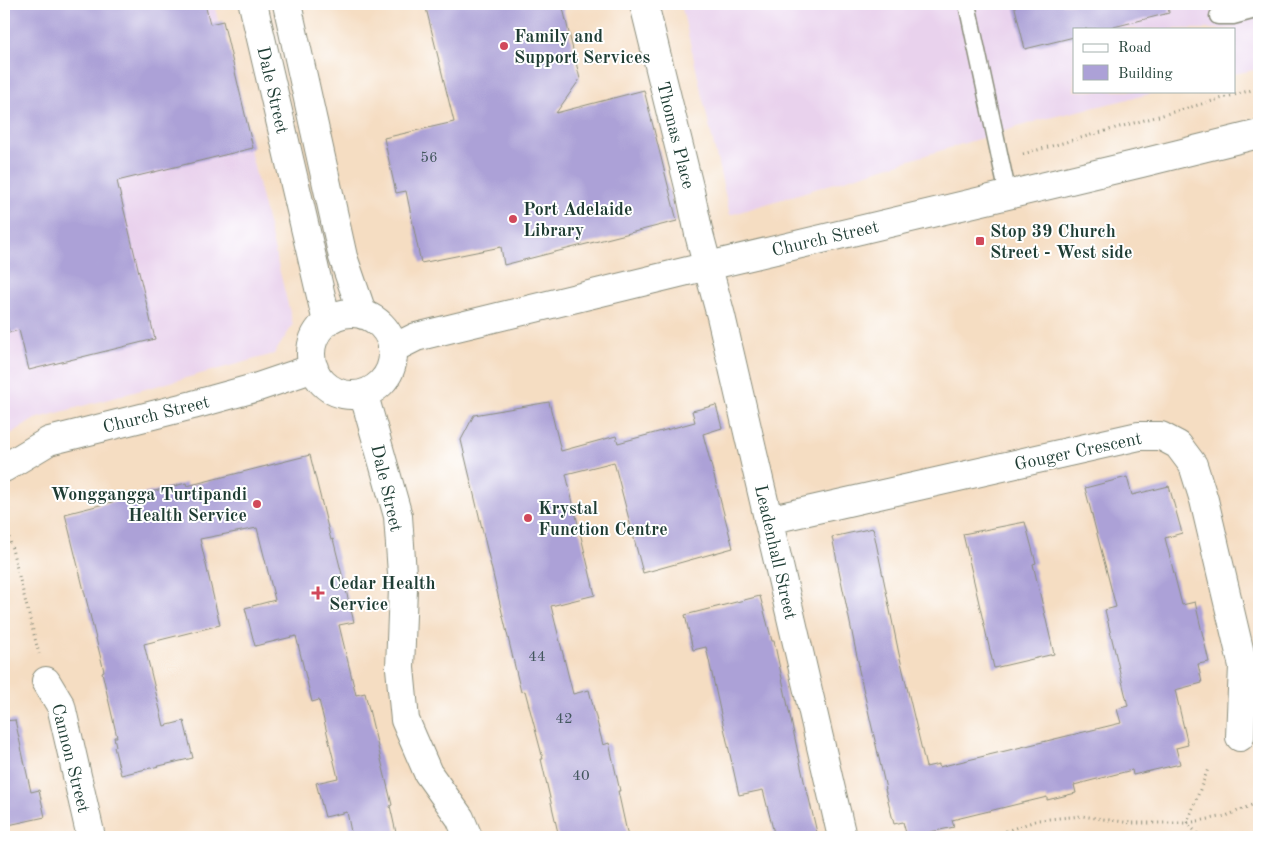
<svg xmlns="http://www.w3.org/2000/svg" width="1263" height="841" viewBox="0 0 1263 841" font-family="'Old Standard TT',serif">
	<rect width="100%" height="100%" fill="#fff"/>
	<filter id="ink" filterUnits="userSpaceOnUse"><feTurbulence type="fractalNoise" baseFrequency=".02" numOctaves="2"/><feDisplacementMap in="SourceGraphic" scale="10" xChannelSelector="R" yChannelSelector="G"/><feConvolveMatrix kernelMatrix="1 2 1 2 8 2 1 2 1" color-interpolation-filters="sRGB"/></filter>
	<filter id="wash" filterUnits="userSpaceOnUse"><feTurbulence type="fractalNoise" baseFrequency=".0096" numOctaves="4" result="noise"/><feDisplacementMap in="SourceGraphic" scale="20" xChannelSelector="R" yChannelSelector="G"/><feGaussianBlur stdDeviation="1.12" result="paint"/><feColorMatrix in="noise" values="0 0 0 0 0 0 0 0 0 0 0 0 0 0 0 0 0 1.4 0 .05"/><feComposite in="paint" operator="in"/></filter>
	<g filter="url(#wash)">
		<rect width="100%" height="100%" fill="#f5ddc2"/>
		<path fill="#e9d2ed" d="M 4,4 L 214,4 L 293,325 L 274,354 L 35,419 L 4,438 Z
			M 681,4 L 1259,4 L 1259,69 L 1234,74 L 1234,29 L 1074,29 L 1074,91 L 1163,91 L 1040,120 L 730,215 Z"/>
		<g id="blocks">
			<path fill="#aca1d7" d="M 4,4 L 205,4 L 210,24 L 223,21 L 253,148 L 117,181 L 155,339 L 29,370 L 19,330 L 9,333 L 4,312 Z
				M 425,4 L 562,4 L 580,79 L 556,113 L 644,90 L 677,221 L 504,265 L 501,247 L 421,263 L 406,191 L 396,193 L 384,138 L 454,122 Z
				M 1014,4 L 1168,4 L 1169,13 L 1106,29 L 1074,29 L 1074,37 L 1025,49 Z
				M 549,402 L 561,451 L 616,436 L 618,443 L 695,422 L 692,411 L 716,405 L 722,428 L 703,434 L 733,548 L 643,573 L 614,462 L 566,474 L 595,595 L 551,606 L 573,694 L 589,690 L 603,745 L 609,743 L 620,791 L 618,791 L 628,837 L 559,837 L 541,759 L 543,759 L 525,691 L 521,692 L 461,440 L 474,415 Z
				M 310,455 L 331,540 L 333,539 L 354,622 L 339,625 L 356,695 L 365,693 L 392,805 L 390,806 L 397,837 L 352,837 L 347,812 L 325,817 L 316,783 L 338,778 L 319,700 L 312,702 L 296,636 L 255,646 L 245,608 L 275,600 L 257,528 L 200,539 L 220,625 L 144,644 L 164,726 L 184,721 L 193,758 L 121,775 L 114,747 L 116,746 L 114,737 L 117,737 L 102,672 L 104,671 L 65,514 L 186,483 L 187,486 Z
				M 1127,477 L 1132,495 L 1169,486 L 1182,533 L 1165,538 L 1182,605 L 1195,602 L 1209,662 L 1198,664 L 1202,683 L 1175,690 L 1188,745 L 1176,748 L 1180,764 L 1133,775 L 1132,770 L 1074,785 L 1076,793 L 1047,800 L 1047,797 L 952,820 L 954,827 L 907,837 L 903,822 L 894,824 L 885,789 L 886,789 L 858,666 L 859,666 L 832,537 L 873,528 L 899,654 L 926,767 L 939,764 L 939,767 L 1121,723 L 1117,709 L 1128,706 L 1105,610 L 1116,607 L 1085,488 Z
				M 1025,522 L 1036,563 L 1033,564 L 1054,654 L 994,668 L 963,534 Z
				M 760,596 L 772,641 L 774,641 L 806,790 L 807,790 L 818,837 L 775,837 L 763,790 L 739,795 L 706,647 L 693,650 L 685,615 Z
				M 15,720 L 31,792 L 39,790 L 45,817 L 4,826 L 4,721 Z"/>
		</g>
	</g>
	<g filter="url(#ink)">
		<use href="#blocks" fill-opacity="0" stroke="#8a8d7b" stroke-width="1"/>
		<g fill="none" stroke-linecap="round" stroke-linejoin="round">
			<defs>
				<path id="service" d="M 967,4 L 1008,195
					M 1218,16 L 1233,16 L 1259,9"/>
				<path id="minor" d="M 253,4 L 327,322
					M 287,4 L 343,257 L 363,315
					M 644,4 L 690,191 L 699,234 L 721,316 L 842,837
					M311 354a41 41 0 1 1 82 0a41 41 0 1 1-82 0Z
					M 392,349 L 416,337 L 708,266 L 1142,163 L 1259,134
					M 362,394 L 367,406 L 398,516 L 403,588 L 400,668 L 405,720 L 428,773 L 460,818 L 468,837
					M 4,468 L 49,441 L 193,405 L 258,387 L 314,368
					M 768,520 L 1139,436 L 1161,436 L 1178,445 L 1193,465 L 1204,500 L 1243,666 L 1240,737
					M 46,681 L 61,706 L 91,837"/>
			</defs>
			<use href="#service" stroke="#8a8d7b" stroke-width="19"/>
			<use href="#minor" stroke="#8a8d7b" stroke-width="30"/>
			<path stroke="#8a8d7b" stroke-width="3" stroke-dasharray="1 4" stroke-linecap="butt" d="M 1023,154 L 1259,88
				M 4,518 L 39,654
				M 992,837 L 995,835 L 1038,820 L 1082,816 L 1131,823 L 1187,823 L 1226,816 L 1259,802
				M 1201,837 L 1187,823 L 1208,769"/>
			<use href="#service" stroke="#fff" stroke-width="16"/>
			<use href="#minor" stroke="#fff" stroke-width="28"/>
		</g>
	</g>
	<g fill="#d1495b" stroke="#fff" stroke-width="2">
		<circle cx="504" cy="46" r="5"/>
		<circle cx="513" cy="219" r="5"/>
		<rect x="975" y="236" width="10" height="10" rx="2.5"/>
		<circle cx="257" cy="504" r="5"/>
		<circle cx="528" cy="518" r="5"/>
		<path d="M315.5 585.5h5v5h5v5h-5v5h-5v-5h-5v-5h5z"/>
	</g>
	<g text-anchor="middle" stroke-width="4" stroke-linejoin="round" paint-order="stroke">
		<g font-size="15" fill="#42565d">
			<text x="429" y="162">56</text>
			<text x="537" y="661">44</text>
			<text x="564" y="723">42</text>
			<text x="581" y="780">40</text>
		</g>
		<g font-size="18" font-weight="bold" fill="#1f3d34" stroke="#fff" text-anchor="start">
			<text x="514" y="42">Family and<tspan x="514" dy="21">Support Services</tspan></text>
			<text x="523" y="215">Port Adelaide<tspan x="523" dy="21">Library</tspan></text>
			<text x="990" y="237">Stop 39 Church<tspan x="990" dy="21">Street - West side</tspan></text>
			<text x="247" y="500" text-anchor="end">Wonggangga Turtipandi<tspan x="247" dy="21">Health Service</tspan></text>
			<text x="538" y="514">Krystal<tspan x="538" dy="21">Function Centre</tspan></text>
			<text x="329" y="589">Cedar Health<tspan x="329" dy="21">Service</tspan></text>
		</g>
		<g font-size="18" fill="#1f3d34" stroke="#fff">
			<text transform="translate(273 90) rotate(77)" y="6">Dale Street</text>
			<text transform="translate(676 135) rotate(76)" y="6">Thomas Place</text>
			<text transform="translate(825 238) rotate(-13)" y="6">Church Street</text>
			<text transform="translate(156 414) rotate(-14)" y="6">Church Street</text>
			<text transform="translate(1078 451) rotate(-12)" y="6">Gouger Crescent</text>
			<text transform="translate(387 488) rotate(77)" y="6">Dale Street</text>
			<text transform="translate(776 552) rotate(77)" y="6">Leadenhall Street</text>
			<text transform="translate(71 758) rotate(76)" y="6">Cannon Street</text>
		</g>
	</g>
	<rect width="1263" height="841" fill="none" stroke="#fff" stroke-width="20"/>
	<rect x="1073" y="28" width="162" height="65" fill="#ffffff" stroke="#a5b1ae"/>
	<rect x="1083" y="44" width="25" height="8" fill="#ffffff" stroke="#a5b1ae"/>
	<text x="1118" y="52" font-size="15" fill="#1f3d34">Road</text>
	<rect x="1083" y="65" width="25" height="15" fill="#aca1d7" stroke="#a5b1ae"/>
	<text x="1118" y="78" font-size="15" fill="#1f3d34">Building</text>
</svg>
